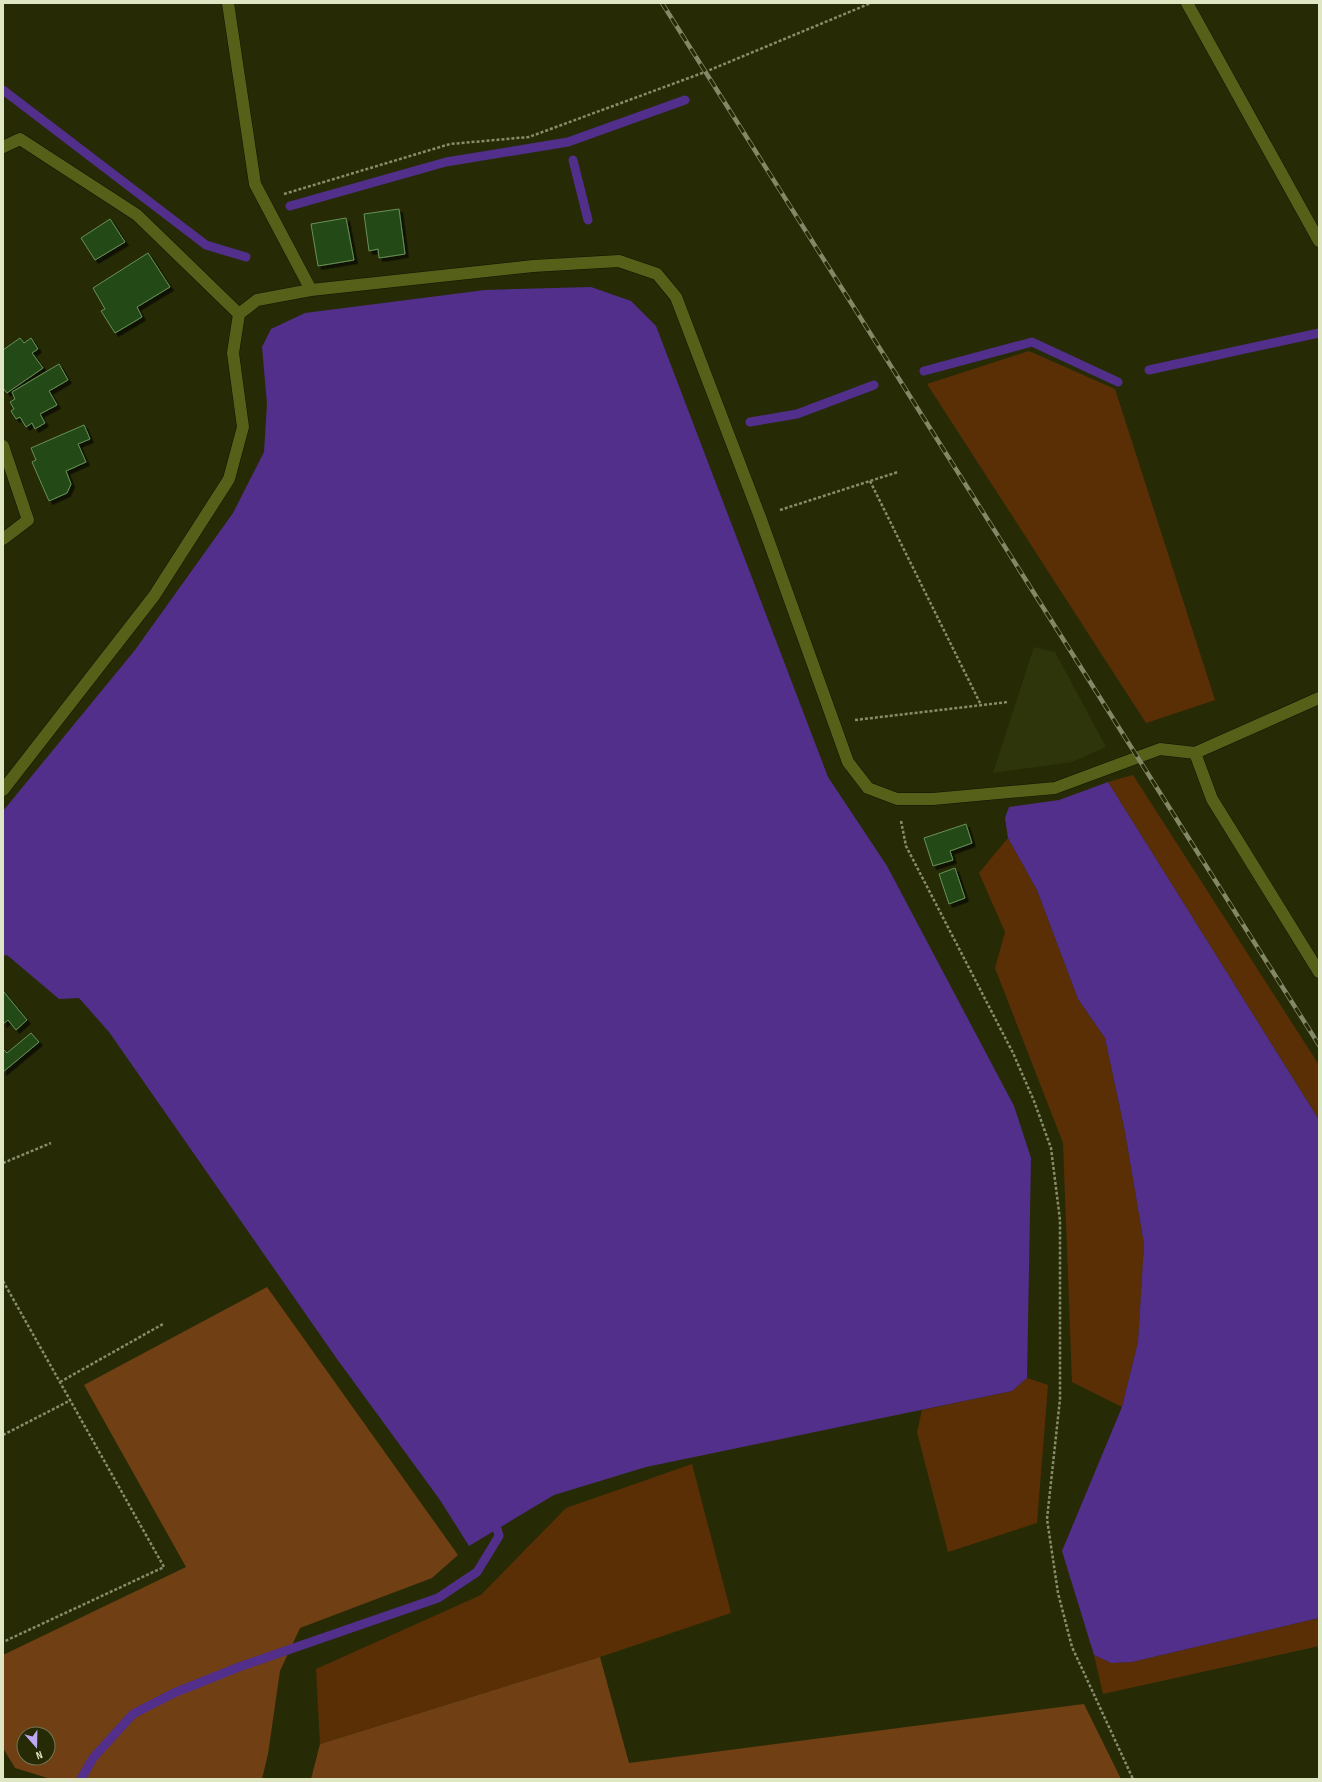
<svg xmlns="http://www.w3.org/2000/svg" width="1322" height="1782" viewBox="0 0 1322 1782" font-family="'Sofia Sans Condensed',sans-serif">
	<defs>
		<filter id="shadow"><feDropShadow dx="3.5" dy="3.5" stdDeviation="0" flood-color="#0009"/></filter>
	</defs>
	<rect width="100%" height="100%" fill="#262b06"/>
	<path fill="#2f350a" d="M 1034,647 L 1055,652 L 1106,747 L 1072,762 L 993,773 Z"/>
	<path fill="#5a2f06" d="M 1029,351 L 1115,389 L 1215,700 L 1146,723 L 927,384 Z
		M 1133,775 L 1319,1065 L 1319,1120 L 1108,782 Z
		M 1008,838 L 1037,890 L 1078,999 L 1105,1038 L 1125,1132 L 1144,1244 L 1138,1342 L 1122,1407 L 1072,1382 L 1063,1143 L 995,968 L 1005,932 L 979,873 Z
		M 1027,1378 L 1048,1385 L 1037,1523 L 948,1552 L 917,1432 L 922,1410 L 1012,1391 Z
		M 692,1464 L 731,1613 L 600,1657 L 320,1744 L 316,1669 L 481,1595 L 566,1508 Z
		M 1319,1618 L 1319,1646 L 1103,1694 L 1094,1655 L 1111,1663 L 1132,1662 Z"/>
	<path fill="#703f14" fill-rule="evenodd" d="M 267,1287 L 458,1555 L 432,1578 L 300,1628 L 280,1671 L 268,1754 L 262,1779 L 51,1779 L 15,1768 L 3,1748 L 3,1655 L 186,1567 L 84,1385 ZM 24,1734 L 48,1734 L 48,1758 L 24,1758 Z
		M 600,1657 L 629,1763 L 1084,1704 L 1121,1779 L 311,1779 L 320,1744 Z"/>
	<path fill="#522f8b" d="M 591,287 L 631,301 L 656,326 L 828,777 L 887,866 L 1014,1106 L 1031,1158 L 1027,1378 L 1012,1391 L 646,1467 L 554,1495 L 469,1546 L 440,1500 L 337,1359 L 109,1032 L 79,998 L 59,999 L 7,955 L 3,956 L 3,811 L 135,650 L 233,513 L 264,452 L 267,404 L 262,347 L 271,329 L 305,313 L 485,290 Z
		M 1108,782 L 1319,1120 L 1319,1618 L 1132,1662 L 1111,1663 L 1094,1655 L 1062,1551 L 1122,1407 L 1138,1342 L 1144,1244 L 1125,1132 L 1105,1038 L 1078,999 L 1037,890 L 1008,838 L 1005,818 L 1009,807 L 1059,800 Z"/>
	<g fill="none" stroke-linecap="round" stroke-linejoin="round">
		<path stroke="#522f8b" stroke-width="9" d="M 3,90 L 206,245 L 246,257
			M 573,160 L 588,220
			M 290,206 L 446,162 L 568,142 L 685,100
			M 1149,370 L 1319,333
			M 924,371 L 1032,342 L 1118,382
			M 750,422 L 797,414 L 874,385
			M 81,1779 L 93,1758 L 133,1714 L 174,1693 L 239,1667 L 438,1598 L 477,1572 L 499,1536 L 494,1517"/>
	</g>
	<path fill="#244a12" stroke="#689058" filter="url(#shadow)" d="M 399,209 L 405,254 L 379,258 L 378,249 L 369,251 L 364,214 Z
		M 346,218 L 354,260 L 318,266 L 311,224 Z
		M 110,219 L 125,242 L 95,260 L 81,238 Z
		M 148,253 L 170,287 L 137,307 L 142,317 L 115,333 L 101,311 L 105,309 L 93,288 Z
		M 20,338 L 24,343 L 31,338 L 38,349 L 32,353 L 43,368 L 7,393 L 3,388 L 3,350 Z
		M 59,364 L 68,380 L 49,391 L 57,405 L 40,414 L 45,423 L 35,429 L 32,423 L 26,427 L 20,417 L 16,419 L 11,411 L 14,409 L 10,402 L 15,399 L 12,392 Z
		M 84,425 L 90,439 L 78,444 L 86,462 L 66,471 L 71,484 L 67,493 L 49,501 L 32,462 L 36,460 L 31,448 Z
		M 966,824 L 972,843 L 950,851 L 953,860 L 933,866 L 924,838 Z
		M 955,868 L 965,898 L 949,904 L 939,874 Z
		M 3,991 L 27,1020 L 16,1030 L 8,1020 L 3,1024 Z
		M 31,1033 L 39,1042 L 3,1072 L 3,1049 L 7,1053 Z"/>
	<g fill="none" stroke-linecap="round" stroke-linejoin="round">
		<defs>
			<path id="street" d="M 228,3 L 255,184 L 311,290
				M 1187,3 L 1319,241
				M 3,147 L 20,139 L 137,215 L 239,314
				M 3,446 L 28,520 L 3,539
				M 1195,753 L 1212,799 L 1319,972
				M 3,790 L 154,596 L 229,479 L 243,427 L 233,353 L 239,314 L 257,300 L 311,290 L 533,266 L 619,261 L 657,274 L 676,297 L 760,517 L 848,762 L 868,788 L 897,799 L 933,799 L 1055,788 L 1160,749 L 1195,753 L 1319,698"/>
		</defs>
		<use href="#street" stroke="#101301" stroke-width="13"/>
		<path stroke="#878d6a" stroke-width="2.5" stroke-dasharray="3 2" stroke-linecap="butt" d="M 284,194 L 450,144 L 529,137 L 705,72 L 871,3
			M 870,481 L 981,705
			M 780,510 L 898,472
			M 855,720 L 1008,702
			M 901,821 L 906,846 L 1013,1053 L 1034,1101 L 1051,1148 L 1060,1220 L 1060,1399 L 1047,1519 L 1058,1593 L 1072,1647 L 1133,1779
			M 3,1163 L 51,1143
			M 3,1281 L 164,1567 L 3,1642
			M 60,1382 L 163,1324
			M 3,1435 L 71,1400"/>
		<use href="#street" stroke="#566019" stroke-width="12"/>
		<defs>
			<path id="rail" d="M 662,3 L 1319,1045"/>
		</defs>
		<use href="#rail" stroke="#838966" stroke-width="4.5"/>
		<use href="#rail" stroke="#262b06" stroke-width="3" stroke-dasharray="9" stroke-linecap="butt"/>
	</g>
	<rect width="1322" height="1782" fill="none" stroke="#dfe6c4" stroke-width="8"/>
	<g transform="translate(36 1746) rotate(160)"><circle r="19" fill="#262b06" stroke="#707652"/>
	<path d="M0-3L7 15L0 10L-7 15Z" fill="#bfa9f4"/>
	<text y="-6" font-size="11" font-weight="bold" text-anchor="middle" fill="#dfe6c4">N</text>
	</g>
</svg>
